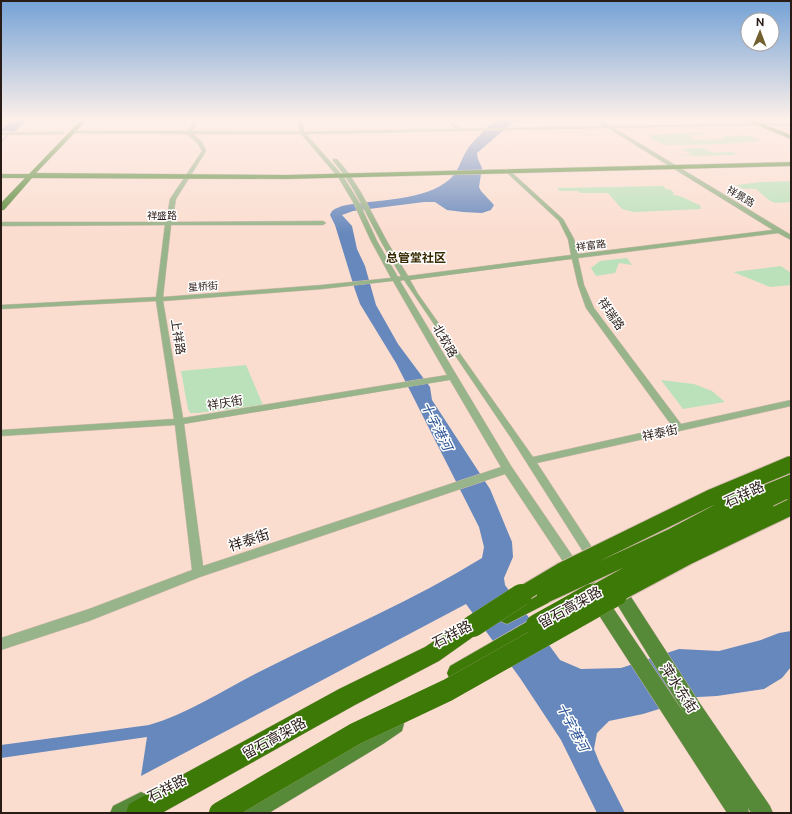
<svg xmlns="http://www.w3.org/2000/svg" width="792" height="814" viewBox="0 0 792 814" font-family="'Public Sans','Noto Sans SC',sans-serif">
	<rect width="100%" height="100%" fill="#fbddd0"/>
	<path fill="#bae1b9" d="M 701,132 L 707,135 L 689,135 L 694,140 L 723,139 L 722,137 C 735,136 749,133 760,141 L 724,144 L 666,145 L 654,141 L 649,135 Z
		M 704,148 C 713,157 729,148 739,155 L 679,156 L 692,154 L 682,149 Z
		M 791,181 L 791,202 L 776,203 L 770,201 L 756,189 L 743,189 L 736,185 L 762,182 Z
		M 663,186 L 666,189 L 671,190 L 674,193 L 673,195 C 684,196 690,202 700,205 L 701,209 L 634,212 L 622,209 L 608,193 L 580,193 L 578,191 L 560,191 L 557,188 Z
		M 627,258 L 632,265 L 619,263 L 615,273 L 596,276 L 591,268 L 600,261 Z
		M 781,266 L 791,273 L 791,285 L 770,287 L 733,272 Z
		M 246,365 L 263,405 L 198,413 L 190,413 L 188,409 L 181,371 Z
		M 661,380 L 694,384 L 712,391 L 725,402 L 683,409 Z"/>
	<path fill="#6788bc" d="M 13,120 L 28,120 L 15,131 L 1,131 L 1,129 Z
		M 497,120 L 522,120 L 512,123 L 477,153 L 478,159 L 482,168 L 479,187 L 481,191 L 494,205 L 491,210 L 482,213 L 463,212 L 447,210 L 435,202 L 424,202 L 353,211 L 342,215 L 352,226 L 357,249 L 365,266 L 376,305 L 398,344 L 430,387 L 432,400 L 490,489 L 512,542 L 513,557 L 504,578 L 505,585 L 560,660 L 581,669 L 621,668 L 679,649 L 719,651 L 761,640 L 779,633 L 791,631 L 791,667 L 782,678 L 764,689 L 717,696 L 698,697 L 643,714 L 609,721 L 597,733 L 594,749 L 600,764 L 625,813 L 597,813 L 561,740 L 520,678 L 466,604 L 141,776 L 147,737 L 1,758 L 1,745 L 149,725 C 191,713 229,686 269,667 C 340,631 414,600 482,558 L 484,547 L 479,527 L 396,363 L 360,304 L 355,290 L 335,225 L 330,215 C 332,209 337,208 342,206 C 375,199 424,202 450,179 C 459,171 461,159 467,150 C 471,143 490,124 497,120 Z"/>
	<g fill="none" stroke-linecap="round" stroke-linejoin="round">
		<path stroke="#6788bc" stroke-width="1" d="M 1,142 L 13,130"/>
		<defs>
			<path id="minor" d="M 195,120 L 199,120 L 192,131 L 300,132 L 298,120 L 302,120 L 304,132 L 455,129 L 446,120 L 450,120 L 460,129 L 604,126 L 597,120 L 601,120 L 610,126 L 759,123 L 791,124 L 791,126 L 759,125 L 614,128 L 791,235 L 791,240 L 778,233 L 578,258 L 584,285 L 594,308 L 681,424 L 791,400 L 791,406 L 537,463 L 597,555 L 599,558 L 597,561 L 593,563 L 589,561 L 511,438 L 404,280 L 400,281 L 511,466 L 578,564 L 580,568 L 578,572 L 574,573 L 570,572 L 505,474 L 200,577 L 89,621 L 1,650 L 1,638 L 89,609 L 192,570 L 175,425 L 1,436 L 1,430 L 174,419 L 156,301 L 1,309 L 1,305 L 156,297 L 165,225 L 1,226 L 1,222 L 166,222 L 170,199 L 202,151 L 198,144 L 187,134 L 72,133 L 70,132 L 72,131 L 188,131 ZM 608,128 L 773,230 L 578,254 L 574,239 L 563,219 L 508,169 L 505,171 L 506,172 L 559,221 L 568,239 L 571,255 L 408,276 C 399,261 389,246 381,230 C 366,202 358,183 337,159 L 333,159 L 333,161 C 353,184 361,204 375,230 C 383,246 392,261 401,276 L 398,277 L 377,241 L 359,202 L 343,176 L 306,134 ZM 193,134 L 301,134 L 338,177 L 353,202 L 371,241 L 391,278 L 322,285 L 163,297 L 171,225 L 323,225 L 326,223 L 323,221 L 172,222 L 176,199 L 206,151 L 202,142 ZM 572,259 L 578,285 L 586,308 L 672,426 L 533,457 L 418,294 L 410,280 ZM 393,281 L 447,375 L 183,418 L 163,301 L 322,289 ZM 450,380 L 501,467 L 203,566 L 184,424 Z
				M 65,132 L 63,134 L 1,135 L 1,133 Z"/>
			<path id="major" d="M 81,120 L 87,120 L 36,173 L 286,175 L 791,162 L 791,166 L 286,179 L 32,178 L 4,210 L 1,210 L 1,203 L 25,178 L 1,178 L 1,174 L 29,174 Z
				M 745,120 L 752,120 L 791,135 L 791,139 Z
				M 596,556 L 601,558 L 622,583 L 699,702 L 770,806 L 773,813 L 751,813 L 748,808 L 749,813 L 727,813 L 591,603 L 571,577 L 569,572 L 571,567 L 577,565 L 583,567 L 603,593 L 684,713 L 610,593 L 591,568 L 588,563 L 591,558 Z
				M 395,715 L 402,717 L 404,724 L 402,731 L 383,744 L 269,813 L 240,813 L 243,806 Z
				M 141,792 L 148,795 L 151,802 C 145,814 125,813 110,813 L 113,806 Z"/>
			<path id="highway" d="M 791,474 L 791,499 L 766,509 L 760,508 L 758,503 L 760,499 L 751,498 L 749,494 L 751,490 Z
				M 545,587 L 552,589 L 554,595 L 552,601 L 507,624 L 500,621 L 497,615 L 500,609 Z
				M 537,616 L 544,619 L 547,625 L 544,631 L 464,680 L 457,683 L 450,680 L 447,673 L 450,666 Z
				M 473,617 L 480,620 L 483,626 L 480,632 L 439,661 L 355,705 L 162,813 L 126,813 L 129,804 L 339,689 L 425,647 L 466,620 Z"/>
		</defs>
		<use href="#minor" stroke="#d5baaf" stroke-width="1"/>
		<use href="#major" stroke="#d5baaf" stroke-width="1"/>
		<use href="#highway" stroke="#d5baaf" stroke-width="1"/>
		<use href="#minor" fill="#98b48a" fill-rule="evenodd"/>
		<use href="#major" fill="#568938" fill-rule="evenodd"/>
		<use href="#highway" fill="#3d7907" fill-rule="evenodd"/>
		<defs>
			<path id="highway-bridge-far1" d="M 545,595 L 671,537 L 722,510 L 757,494
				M 519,596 L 561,571 L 710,498 L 791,464
				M 589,596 L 715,526 L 766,503
				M 614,596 L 689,556 L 791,507"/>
			<path id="highway-bridge" d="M 537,625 L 591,595
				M 473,626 L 521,595
				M 220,813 L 355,734 L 448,690 L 616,595"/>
		</defs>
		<use href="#highway-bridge-far1" stroke="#d5baaf" stroke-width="18" stroke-linecap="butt"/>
		<use href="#highway-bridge" stroke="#d5baaf" stroke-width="22" stroke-linecap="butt"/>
		<use href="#highway-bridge-far1" stroke="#3d7907" stroke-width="16"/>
		<use href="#highway-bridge" stroke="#3d7907" stroke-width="22"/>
	</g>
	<linearGradient id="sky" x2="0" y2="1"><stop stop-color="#74a2d6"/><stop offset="0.51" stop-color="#fdf0ea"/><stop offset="1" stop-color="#fdf0ea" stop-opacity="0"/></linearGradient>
	<rect width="792" height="234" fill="url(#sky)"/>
	<g text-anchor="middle" stroke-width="3" stroke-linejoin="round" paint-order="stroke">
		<g font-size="10" fill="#291b16" stroke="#fff">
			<text transform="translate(741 196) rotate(31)" y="4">祥景路</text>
			<text x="162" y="219">祥盛路</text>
			<text transform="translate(591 245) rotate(-7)" y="4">祥富路</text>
			<text transform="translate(203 286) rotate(-4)" y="4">星桥街</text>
		</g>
		<g font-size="12" font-weight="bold" fill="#372900" stroke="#fff">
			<text x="416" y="262">总管堂社区</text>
		</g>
		<g font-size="12" fill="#291b16" stroke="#fff">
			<text transform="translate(611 314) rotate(55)" y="4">祥瑞路</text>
			<text transform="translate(178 337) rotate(81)" y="4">上祥路</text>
			<text transform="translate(445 341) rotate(60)" y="4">北软路</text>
			<text transform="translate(225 403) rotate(-9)" y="4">祥庆街</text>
			<text transform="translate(660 433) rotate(-12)" y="4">祥泰街</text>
		</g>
		<g font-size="13" font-style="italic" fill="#264f91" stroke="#fff">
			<text transform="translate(437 426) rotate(63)" y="5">十字港河</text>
			<text transform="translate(573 727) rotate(62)" y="5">十字港河</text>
		</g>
		<g font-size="14" fill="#291b16" stroke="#fff">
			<text transform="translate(744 494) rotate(-25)" y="5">石祥路</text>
			<text transform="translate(249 540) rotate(-18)" y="5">祥泰街</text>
			<text transform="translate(570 607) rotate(-29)" y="5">留石高架路</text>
			<text transform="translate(452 634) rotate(-28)" y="5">石祥路</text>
			<text transform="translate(679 688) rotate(57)" y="5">萍水东街</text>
			<text transform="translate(274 738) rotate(-29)" y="5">留石高架路</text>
			<text transform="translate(167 788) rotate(-28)" y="5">石祥路</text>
		</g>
	</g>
	<rect width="792" height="814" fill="none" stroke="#291b16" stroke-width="4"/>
	<g transform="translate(760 32) rotate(1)"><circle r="19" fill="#ffffff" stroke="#a9a4a2"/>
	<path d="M0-3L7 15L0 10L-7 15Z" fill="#73602f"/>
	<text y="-6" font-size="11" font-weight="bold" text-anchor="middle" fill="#291b16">N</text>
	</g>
</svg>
